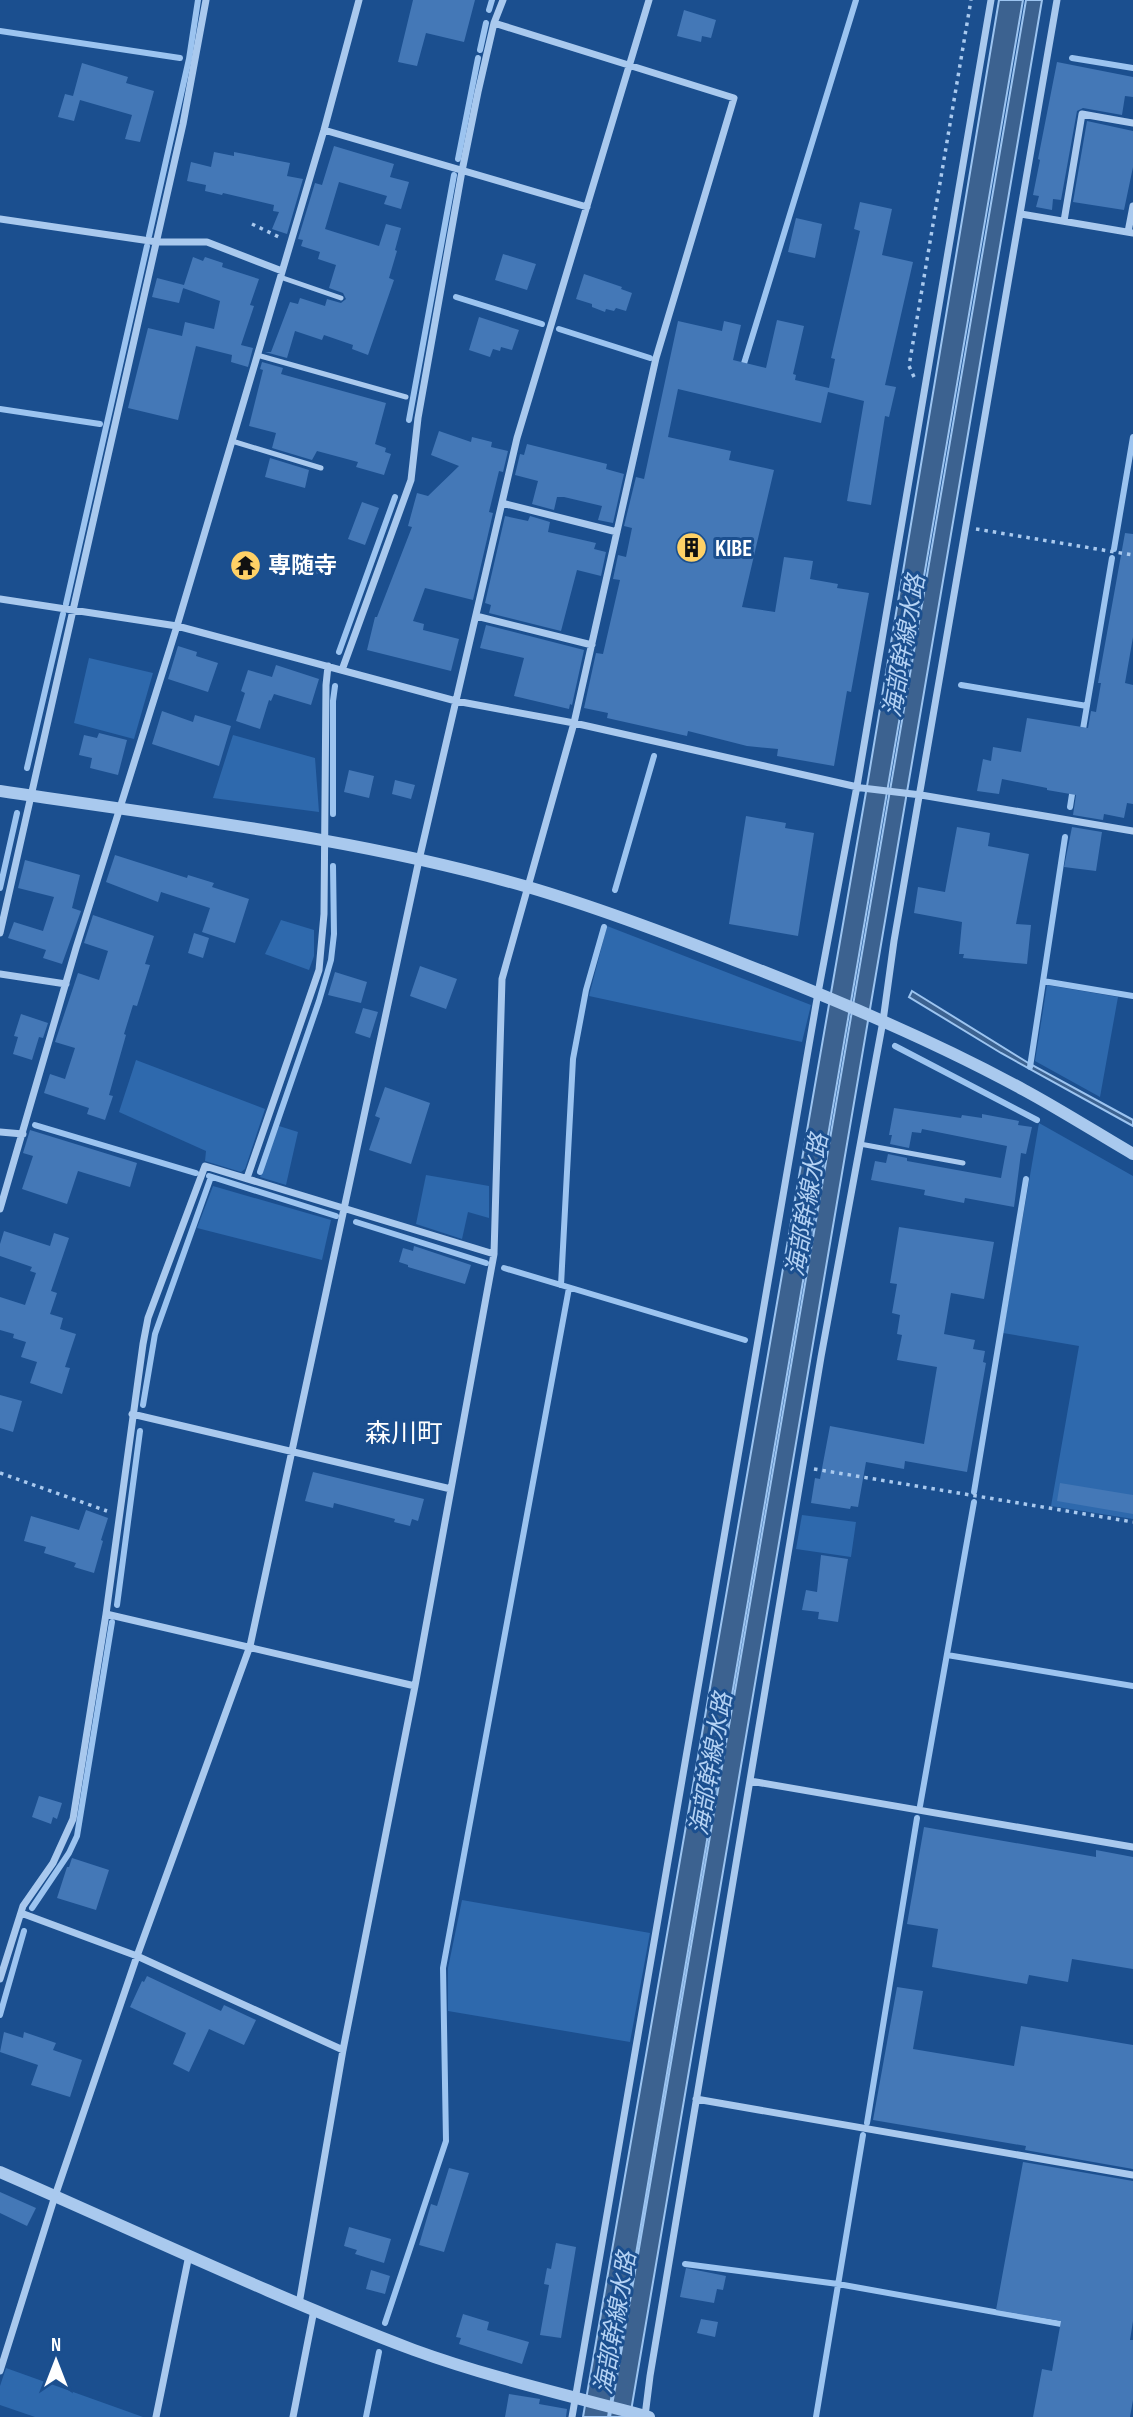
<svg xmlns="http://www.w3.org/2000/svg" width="1133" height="2417" viewBox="0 0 1133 2417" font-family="'Sofia Sans Condensed','Noto Sans JP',sans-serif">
	<rect width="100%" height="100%" fill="#1b4f8f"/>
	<path fill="#2e69ad" d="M 89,658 L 153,673 L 134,739 L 74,723 Z
		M 233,735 L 315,758 L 319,812 L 213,798 Z
		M 281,920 L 314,930 L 314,956 L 309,970 L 265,954 Z
		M 607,926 L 811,1005 L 802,1042 L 589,996 Z
		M 1047,985 L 1118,997 L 1100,1097 L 1035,1061 Z
		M 136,1060 L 265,1109 L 245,1169 L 241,1172 L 205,1161 L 206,1151 L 119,1112 Z
		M 1039,1123 L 1133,1176 L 1133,1519 L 1051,1506 L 1079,1346 L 1003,1333 Z
		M 279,1126 L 298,1132 L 286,1185 L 260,1177 Z
		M 426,1175 L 489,1186 L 489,1218 L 468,1212 L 462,1239 L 416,1224 Z
		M 213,1186 L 331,1220 L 322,1260 L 197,1228 Z
		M 802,1515 L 856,1522 L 851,1557 L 796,1549 Z
		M 462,1900 L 650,1933 L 630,2042 L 448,2011 L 448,1968 Z
		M 6,2368 L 143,2417 L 35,2417 L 0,2405 L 0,2386 Z"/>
	<path fill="#3c6290" stroke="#9cc4f0" stroke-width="2" d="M 999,0 L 1023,0 L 608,2417 L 583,2417 L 866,792 Z
		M 1026,0 L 1042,0 L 630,2417 L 610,2417 Z
		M 912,991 L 1030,1064 L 1133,1120 L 1133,1126 L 1001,1053 L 909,997 Z"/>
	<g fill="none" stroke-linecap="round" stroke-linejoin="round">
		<path stroke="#9cc4f0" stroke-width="6" d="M 489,10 L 492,0
			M 0,31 L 180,58
			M 480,50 L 486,23
			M 1072,58 L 1133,68
			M 458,159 L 478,58
			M 149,236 L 189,59 L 198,0
			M 456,297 L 542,324
			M 559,329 L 650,358
			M 742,370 L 856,0
			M 0,409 L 100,424
			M 409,420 L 454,175
			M 1114,549 L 1133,437
			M 66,604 L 147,246
			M 339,652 L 395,497
			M 961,685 L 1087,706
			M 1082,735 L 1112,558
			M 27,768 L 63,614
			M 1070,807 L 1073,788
			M 333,814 L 333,701 L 335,686
			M 0,888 L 17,813
			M 615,890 L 654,756
			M 1043,981 L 1133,996
			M 895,1046 L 1037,1120
			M 1030,1067 L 1065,837
			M 35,1125 L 196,1173
			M 260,1172 L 319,1001 L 331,960 L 334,934 L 333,866
			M 209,1176 L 336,1216
			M 356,1222 L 486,1263
			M 504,1268 L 745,1340
			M 561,1285 L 573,1059 L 586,990 L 604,927
			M 143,1405 L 155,1334 L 211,1177
			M 974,1492 L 1026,1179
			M 117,1605 L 140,1431
			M 947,1655 L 1133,1686
			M 920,1806 L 974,1502
			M 32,1908 L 69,1853 L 77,1836 L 112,1622
			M 0,2015 L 24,1931
			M 867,2123 L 917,1818
			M 685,2264 L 838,2284 L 1067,2325
			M 385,2323 L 446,2141 L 443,1968 L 569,1288
			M 366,2417 L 379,2352
			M 816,2417 L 863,2135"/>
	</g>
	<path fill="#4478b7" d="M 413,0 L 475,0 L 464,42 L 426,33 L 417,66 L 398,62 Z
		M 684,10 L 716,20 L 711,38 L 702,36 L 701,42 L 677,36 Z
		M 1057,62 L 1133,77 L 1133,97 L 1125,96 L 1122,115 L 1083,108 L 1077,111 L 1061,200 L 1053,199 L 1052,210 L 1036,207 L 1039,196 L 1033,195 L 1040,160 L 1038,159 Z
		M 82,63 L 128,77 L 126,83 L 154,91 L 140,142 L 125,139 L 132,115 L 80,100 L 74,121 L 58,117 L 65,94 L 73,96 Z
		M 1087,121 L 1133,131 L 1133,167 L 1124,210 L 1073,202 Z
		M 334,146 L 394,164 L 390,177 L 409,182 L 401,209 L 384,204 L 387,196 L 339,182 L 325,229 L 379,246 L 386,224 L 401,228 L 395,250 L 397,251 L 389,278 L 394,280 L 368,355 L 352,349 L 353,345 L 324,335 L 322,340 L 295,331 L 287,358 L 265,352 L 271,352 L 290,302 L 298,304 L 300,298 L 325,306 L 327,299 L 341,303 L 346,299 L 343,293 L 329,288 L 336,265 L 318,259 L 320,252 L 301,246 L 303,240 L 298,239 L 315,183 L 322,185 Z
		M 214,152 L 234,156 L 234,152 L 290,163 L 287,176 L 303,179 L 287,234 L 272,229 L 279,212 L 273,211 L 274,205 L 223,193 L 222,195 L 205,191 L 206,185 L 187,181 L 191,162 L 211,167 Z
		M 860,202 L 892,209 L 882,255 L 913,262 L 885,385 L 896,387 L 889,417 L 885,416 L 871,505 L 847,501 L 864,401 L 828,392 L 821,423 L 678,389 L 668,437 L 731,451 L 729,460 L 774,470 L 742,607 L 775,612 L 784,557 L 813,561 L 810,579 L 838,584 L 837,588 L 869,593 L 851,692 L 847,691 L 834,766 L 777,756 L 778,749 L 747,746 L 688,731 L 687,736 L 607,718 L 608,713 L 584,708 L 596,653 L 603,654 L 620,580 L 613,579 L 618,555 L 626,557 L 632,528 L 624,526 L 636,477 L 644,479 L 678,321 L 722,331 L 724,321 L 741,325 L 733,360 L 766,368 L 777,320 L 804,326 L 793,374 L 796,375 L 795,380 L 829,388 L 835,359 L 831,358 L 860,231 L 854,229 Z
		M 796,218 L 822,224 L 815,258 L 788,252 Z
		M 503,254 L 536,264 L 527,290 L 495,280 Z
		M 193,257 L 203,261 L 205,257 L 223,263 L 222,267 L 259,279 L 250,305 L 254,306 L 241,345 L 253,348 L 248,367 L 231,362 L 232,355 L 196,346 L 178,420 L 128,408 L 148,328 L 182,336 L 185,322 L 214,329 L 220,301 L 183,288 Z
		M 584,274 L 622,287 L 621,289 L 632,293 L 626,311 L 616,308 L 614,311 L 606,309 L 605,312 L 592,307 L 592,304 L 576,299 Z
		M 157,278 L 184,285 L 179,303 L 152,297 Z
		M 479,317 L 519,330 L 512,350 L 501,347 L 500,351 L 493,349 L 490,357 L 469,350 Z
		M 262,362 L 283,368 L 281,374 L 386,403 L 375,444 L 386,448 L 385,452 L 391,454 L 384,475 L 356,467 L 358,462 L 317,451 L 312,460 L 272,448 L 276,433 L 249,426 L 263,370 L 260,369 Z
		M 439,431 L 471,442 L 472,437 L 492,442 L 491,447 L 508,451 L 503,472 L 499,471 L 489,512 L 493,513 L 473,600 L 425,588 L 413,621 L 424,624 L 423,630 L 459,639 L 451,671 L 367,650 L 375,617 L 377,617 L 412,527 L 408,526 L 417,493 L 428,496 L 459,466 L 431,455 Z
		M 527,444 L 607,464 L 606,469 L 624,474 L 613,523 L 598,520 L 602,506 L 564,497 L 557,497 L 554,510 L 532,504 L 538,481 L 515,475 L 520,454 L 524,455 Z
		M 270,458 L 309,470 L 305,488 L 265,477 Z
		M 362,502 L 379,508 L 365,545 L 348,539 Z
		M 505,516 L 528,521 L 530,516 L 550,522 L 548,532 L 596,543 L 594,549 L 606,552 L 601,576 L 577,570 L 561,631 L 489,613 L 491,605 L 485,603 Z
		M 1125,533 L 1133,534 L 1133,637 L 1125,683 L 1133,685 L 1133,804 L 1127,803 L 1124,818 L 1104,814 L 1103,820 L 1073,815 L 1076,795 L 1047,790 L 1047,788 L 1002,779 L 999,794 L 977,791 L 983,759 L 991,761 L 993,747 L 1021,752 L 1027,718 L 1088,728 L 1091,711 L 1096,712 L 1101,683 L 1098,683 Z
		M 308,554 L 324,558 L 319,574 L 304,571 Z
		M 486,625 L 584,650 L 572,705 L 570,704 L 569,709 L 514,696 L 524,658 L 480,648 Z
		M 178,646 L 197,652 L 196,656 L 218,663 L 208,692 L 168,679 Z
		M 276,665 L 319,679 L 311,705 L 274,694 L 271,701 L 269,700 L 260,729 L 236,721 L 245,693 L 241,691 L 248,670 L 272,677 Z
		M 162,711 L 193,722 L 195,715 L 231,726 L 219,766 L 152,744 Z
		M 99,733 L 127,740 L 118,775 L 90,768 L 92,758 L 79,755 L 84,735 L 97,738 Z
		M 349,770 L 374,776 L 369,798 L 344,792 Z
		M 395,780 L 415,785 L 411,799 L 392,794 Z
		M 746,816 L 786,823 L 785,828 L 814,833 L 798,936 L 729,924 Z
		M 957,827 L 990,833 L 988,846 L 1029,854 L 1016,924 L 1031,925 L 1027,964 L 963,958 L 964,954 L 959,954 L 962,922 L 914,913 L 918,887 L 945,892 Z
		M 1072,827 L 1102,832 L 1096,871 L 1064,867 Z
		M 115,855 L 187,878 L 188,875 L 214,883 L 212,887 L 249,899 L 235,943 L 202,932 L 210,908 L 161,892 L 158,902 L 106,882 Z
		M 25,860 L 80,875 L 72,908 L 81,911 L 62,964 L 43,958 L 46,950 L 8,938 L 14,922 L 43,931 L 54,897 L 18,888 Z
		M 93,915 L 154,936 L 145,964 L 150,965 L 137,1006 L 133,1005 L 124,1034 L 126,1035 L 109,1095 L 113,1096 L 105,1120 L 87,1114 L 89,1108 L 44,1093 L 50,1074 L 65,1079 L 75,1048 L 55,1042 L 78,973 L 99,980 L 108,951 L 84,943 Z
		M 194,933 L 209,938 L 203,958 L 188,953 Z
		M 420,966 L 457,979 L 446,1009 L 410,996 Z
		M 335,972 L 367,982 L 361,1003 L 328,995 Z
		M 363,1008 L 378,1012 L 370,1038 L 355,1033 Z
		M 21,1014 L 48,1023 L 43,1038 L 39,1037 L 32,1060 L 13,1054 L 18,1037 L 14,1036 Z
		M 385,1087 L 430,1103 L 411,1164 L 369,1150 L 380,1118 L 375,1116 Z
		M 894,1108 L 961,1118 L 962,1115 L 982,1118 L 982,1114 L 1019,1121 L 1018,1125 L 1032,1127 L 1026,1154 L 1021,1153 L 1014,1207 L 965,1198 L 964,1203 L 924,1195 L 925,1190 L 871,1180 L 875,1161 L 886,1163 L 888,1154 L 907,1158 L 907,1161 L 1001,1178 L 1007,1146 L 922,1129 L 921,1133 L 912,1132 L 909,1148 L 890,1144 L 892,1135 L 889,1135 Z
		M 30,1130 L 137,1163 L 130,1187 L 78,1171 L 67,1204 L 22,1189 L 33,1156 L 23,1153 Z
		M 899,1227 L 994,1242 L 984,1299 L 951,1293 L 944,1334 L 975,1340 L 973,1349 L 985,1351 L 983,1362 L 986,1363 L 967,1472 L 905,1461 L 904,1469 L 866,1462 L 858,1507 L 851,1506 L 850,1509 L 811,1503 L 815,1478 L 820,1479 L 830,1426 L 924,1444 L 937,1367 L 897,1360 L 902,1335 L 897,1334 L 900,1315 L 892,1313 L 897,1284 L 890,1283 Z
		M 4,1231 L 50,1246 L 54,1233 L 69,1238 L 51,1291 L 57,1293 L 50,1314 L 63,1318 L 60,1329 L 76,1334 L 65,1367 L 70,1368 L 62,1394 L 30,1383 L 37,1362 L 21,1357 L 26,1342 L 13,1338 L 14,1334 L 0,1330 L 0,1297 L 25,1305 L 36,1273 L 30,1271 L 32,1267 L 0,1256 L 0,1244 Z
		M 414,1246 L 471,1265 L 465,1284 L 408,1267 L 408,1265 L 399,1262 L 403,1248 L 413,1251 Z
		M 0,1395 L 22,1401 L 13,1432 L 0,1428 Z
		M 313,1472 L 424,1499 L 418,1521 L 412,1519 L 410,1526 L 394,1522 L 395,1519 L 334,1503 L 333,1508 L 305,1501 Z
		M 1060,1483 L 1133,1495 L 1133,1514 L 1057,1501 Z
		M 86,1510 L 108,1518 L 101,1540 L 103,1541 L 94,1573 L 74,1567 L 76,1563 L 44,1553 L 46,1547 L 24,1541 L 31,1516 L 79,1530 Z
		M 821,1555 L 848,1559 L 838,1622 L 818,1619 L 819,1612 L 802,1610 L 806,1590 L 817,1592 Z
		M 39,1796 L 62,1803 L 57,1819 L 53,1817 L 51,1824 L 32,1817 Z
		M 924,1827 L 1096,1857 L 1096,1850 L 1133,1857 L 1133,1969 L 1072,1959 L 1068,1982 L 1029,1975 L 1027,1984 L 932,1967 L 938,1929 L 907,1924 Z
		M 72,1858 L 109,1870 L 96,1910 L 57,1898 L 67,1867 L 69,1867 Z
		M 147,1976 L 221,2011 L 224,2005 L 256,2020 L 244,2045 L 209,2029 L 189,2072 L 173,2064 L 186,2033 L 130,2007 L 142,1981 L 144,1982 Z
		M 897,1987 L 923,1991 L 913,2049 L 1014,2066 L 1021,2026 L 1133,2045 L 1133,2169 L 1025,2150 L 1026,2146 L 873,2120 Z
		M 4,2032 L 23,2038 L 24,2032 L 56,2043 L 53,2050 L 82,2060 L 70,2097 L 31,2085 L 38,2065 L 0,2052 Z
		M 1023,2162 L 1133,2181 L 1133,2321 L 1130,2340 L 1133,2340 L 1133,2400 L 1130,2417 L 1033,2417 L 1042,2369 L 1052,2371 L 1061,2321 L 996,2310 Z
		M 449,2168 L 469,2173 L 444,2252 L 419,2245 L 431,2204 L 437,2206 Z
		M 0,2192 L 36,2208 L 27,2226 L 0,2213 Z
		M 349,2227 L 391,2239 L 384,2263 L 355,2254 L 357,2250 L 344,2246 Z
		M 556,2243 L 576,2247 L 561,2338 L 540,2335 L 549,2285 L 544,2284 L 547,2268 L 551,2269 Z
		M 686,2268 L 726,2276 L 723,2290 L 717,2289 L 714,2303 L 680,2297 Z
		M 371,2270 L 390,2276 L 385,2294 L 366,2289 Z
		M 463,2314 L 489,2322 L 487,2330 L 529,2342 L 522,2364 L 459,2344 L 461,2338 L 456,2337 Z
		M 701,2319 L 718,2322 L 715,2337 L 697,2333 Z
		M 509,2394 L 540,2399 L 539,2404 L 567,2409 L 566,2417 L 505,2417 Z"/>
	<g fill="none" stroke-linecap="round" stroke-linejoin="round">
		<path stroke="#a9c9ee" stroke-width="3.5" stroke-dasharray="3.5 5" stroke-linecap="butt" d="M 252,224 L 279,237
			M 914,377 L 909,366 L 971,0
			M 976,529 L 1133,555
			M 814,1469 L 1133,1522
			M 0,1473 L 107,1511"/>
		<path stroke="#a9c9ee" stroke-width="5" d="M 280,277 L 341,298
			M 257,355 L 406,397
			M 232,441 L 321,468
			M 860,1144 L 963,1163"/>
		<path stroke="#a9c9ee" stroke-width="7" d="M 324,130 L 587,207
			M 1021,214 L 1133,233
			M 0,219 L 157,242 L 207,242 L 282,271
			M 1064,221 L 1082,114 L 1133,123
			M 1128,232 L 1133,206
			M 502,503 L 617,532
			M 0,599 L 177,626 L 456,701 L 574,723 L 862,788 L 921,795 L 1133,831
			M 476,616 L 592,645
			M 342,670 L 411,480 L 418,418 L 462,171 L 478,92 L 494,23 L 503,0
			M 0,933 L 183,124 L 206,0
			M 0,974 L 66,984
			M 0,1132 L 23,1134
			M 247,1178 L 319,970 L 324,914 L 326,685 L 328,666
			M 0,1209 L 76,948 L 177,626 L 232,441 L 324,130 L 359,0
			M 132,1414 L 451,1489
			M 106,1614 L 415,1686
			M 750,1781 L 1133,1847
			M 21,1913 L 137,1956 L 343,2050
			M 0,1979 L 23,1906 L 53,1863 L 73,1819 L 106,1614 L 143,1344 L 148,1318 L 205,1166 L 494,1254
			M 696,2099 L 1133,2175
			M 299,2304 L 343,2050 L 415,1686 L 494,1254 L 502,979 L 574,723 L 656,358 L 734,98 L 494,23
			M 0,2371 L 55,2196 L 137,1956 L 250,1646 L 419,860 L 517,438 L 649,0
			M 645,2416 L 650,2376 L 821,1357 L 883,1021 L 894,941 L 1057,0
			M 156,2417 L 189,2255
			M 293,2417 L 314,2310
			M 572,2417 L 818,993 L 857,786 L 991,0"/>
		<path stroke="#a9c9ee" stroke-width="12" d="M 0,791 C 177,818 355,837 528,887 C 603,909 676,937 749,966 C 842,1002 936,1042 1024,1090 C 1061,1110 1097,1133 1133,1154
			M 0,2172 C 138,2232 274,2297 414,2350 C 491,2378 571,2396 649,2417"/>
	</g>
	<defs>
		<symbol id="building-disc" viewBox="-11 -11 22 22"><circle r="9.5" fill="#ffd166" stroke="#1b4f8f"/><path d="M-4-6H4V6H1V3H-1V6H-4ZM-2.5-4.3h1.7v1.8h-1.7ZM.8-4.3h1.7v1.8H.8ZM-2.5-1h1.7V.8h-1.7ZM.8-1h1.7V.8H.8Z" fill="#111"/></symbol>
		<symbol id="temple-disc" viewBox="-11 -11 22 22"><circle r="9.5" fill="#ffd166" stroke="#1b4f8f"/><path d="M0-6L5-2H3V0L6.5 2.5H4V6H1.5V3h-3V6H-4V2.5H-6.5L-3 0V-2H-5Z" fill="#111"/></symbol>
	</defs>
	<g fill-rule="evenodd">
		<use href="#building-disc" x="674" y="530" width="35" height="35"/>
		<use href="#temple-disc" x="228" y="548" width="35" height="35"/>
	</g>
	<g text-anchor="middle" stroke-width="6" stroke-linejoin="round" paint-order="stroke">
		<g font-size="23" font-weight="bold" fill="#fff" stroke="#1b4f8f" text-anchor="start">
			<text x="715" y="556">KIBE</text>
			<text x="268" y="573">専随寺</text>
		</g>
		<g font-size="24" font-style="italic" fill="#b5d3f5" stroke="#1b4f8f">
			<text transform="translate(904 646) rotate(-80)" y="8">海部幹線水路</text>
			<text transform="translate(807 1205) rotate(-80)" y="8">海部幹線水路</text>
			<text transform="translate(711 1764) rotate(-80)" y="8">海部幹線水路</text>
			<text transform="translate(615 2323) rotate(-80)" y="8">海部幹線水路</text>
		</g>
		<g font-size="26" fill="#fff" stroke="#1b4f8f">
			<text x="404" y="1442">森川町</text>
		</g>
	</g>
	<g transform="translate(56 2361)" stroke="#1b4f8f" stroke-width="5" paint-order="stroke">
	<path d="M0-5L12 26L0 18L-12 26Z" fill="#ffffff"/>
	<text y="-10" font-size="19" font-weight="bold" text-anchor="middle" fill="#ffffff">N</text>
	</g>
</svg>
